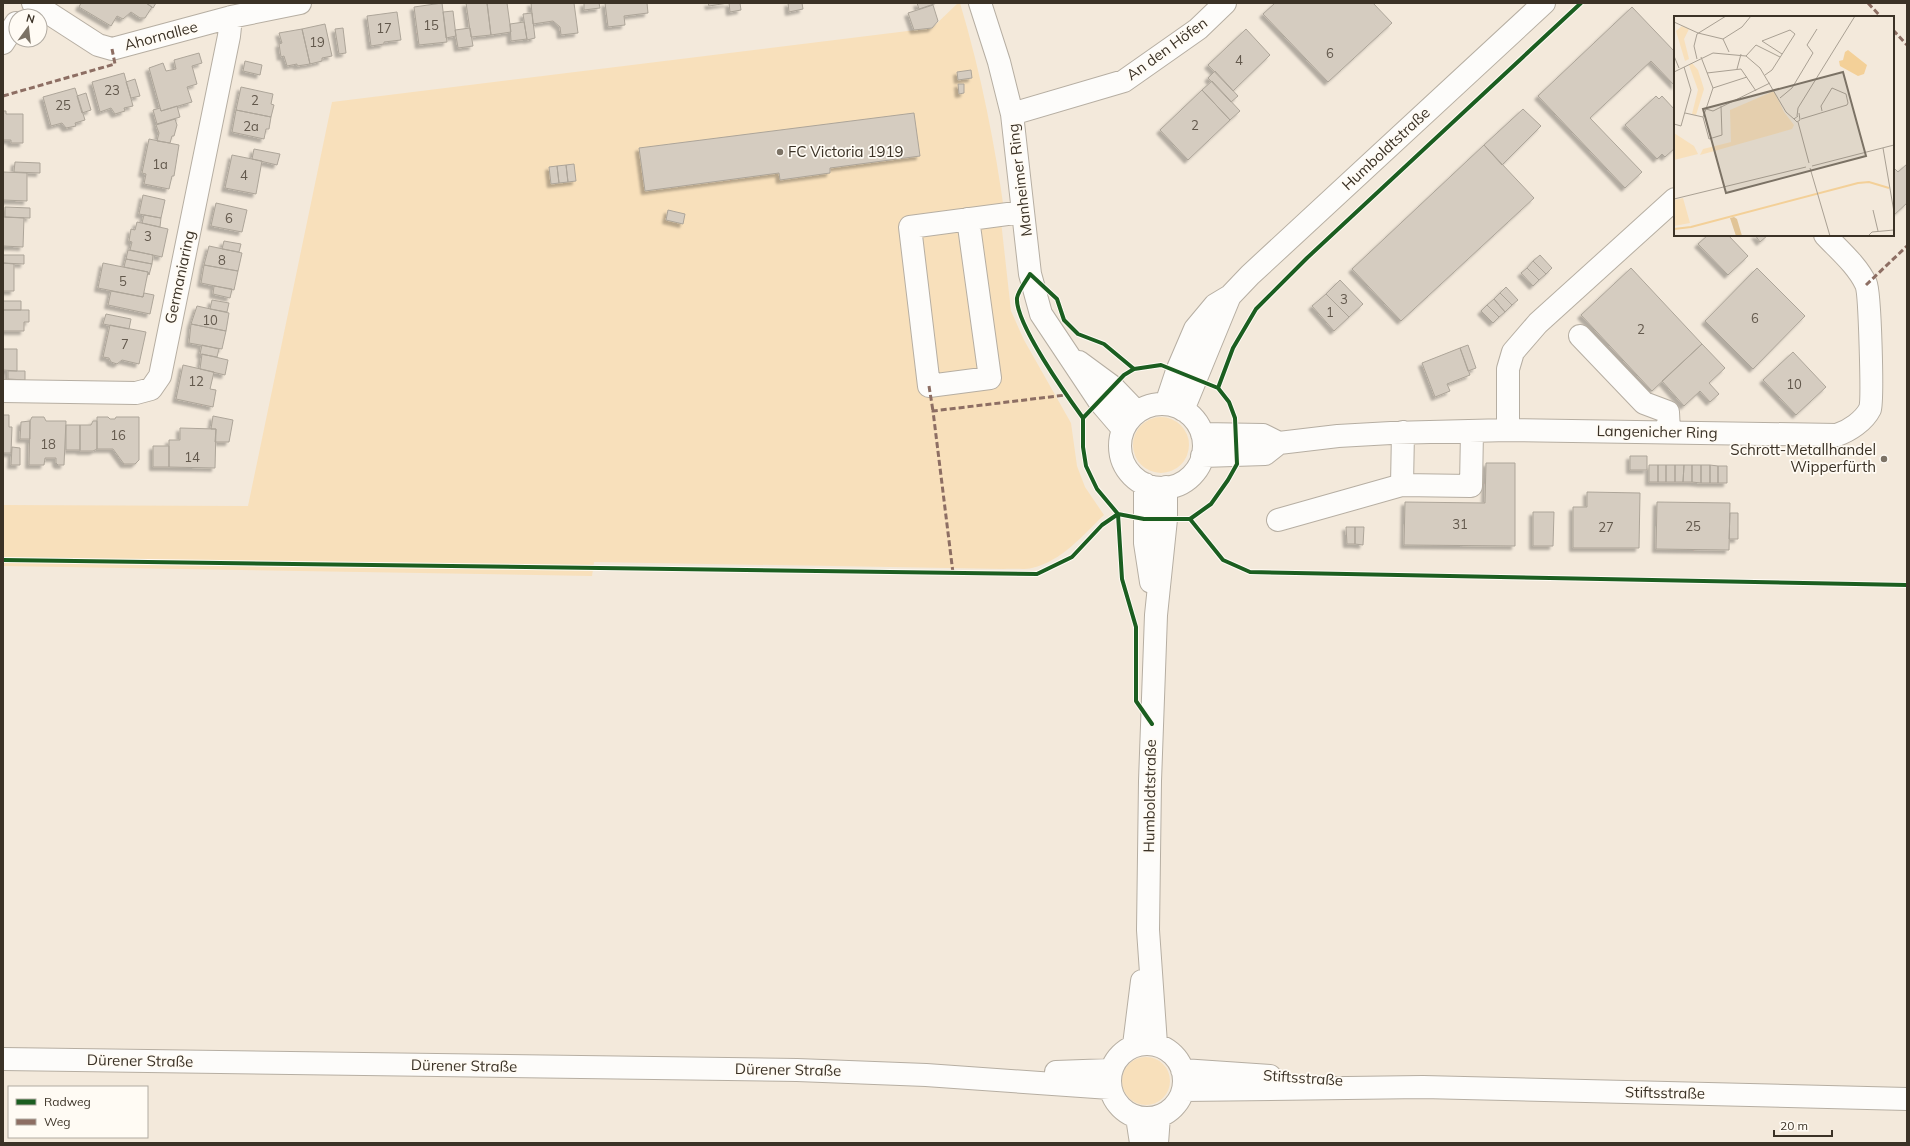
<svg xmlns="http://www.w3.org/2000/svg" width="1910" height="1146" viewBox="0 0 1910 1146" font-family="Mulish,sans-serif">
	<defs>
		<filter id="shadow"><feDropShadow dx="-3.5" dy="3.5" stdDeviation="1" flood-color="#0004"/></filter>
	</defs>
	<rect width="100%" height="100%" fill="#f3e9db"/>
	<path fill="#f8e0bb" d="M 958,3 L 960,3 C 981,73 995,144 1005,217 L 1001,221 L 1011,311 L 1024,340 L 1071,423 L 1077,466 L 1085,487 L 1104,515 C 1083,535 1062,561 1032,568 C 1024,570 1013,568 1004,569 L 594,562 L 592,576 L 3,566 L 3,505 L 248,506 L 332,102 L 932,28 Z
		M1133 445a28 28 0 1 1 56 0a28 28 0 1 1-56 0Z
		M1122 1081a24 24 0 1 1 48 0a24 24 0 1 1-48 0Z"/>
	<path fill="#d5ccc0" stroke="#ada599" filter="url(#shadow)" d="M 81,3 L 146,3 L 152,7 L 145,18 L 140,18 L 131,12 L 123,19 L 117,16 L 111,26 L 79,7 Z
		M 146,3 L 156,3 L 153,8 Z
		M 442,3 L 447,42 L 419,45 L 414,7 Z
		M 466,3 L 487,3 L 491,35 L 471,37 Z
		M 487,3 L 507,3 L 511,32 L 491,35 Z
		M 531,3 L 574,3 L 578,33 L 561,35 L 560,27 L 553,21 L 533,24 Z
		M 584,3 L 599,3 L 600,8 L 584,10 Z
		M 605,3 L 647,3 L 648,13 L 624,16 L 625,25 L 608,27 Z
		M 708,3 L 728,3 L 709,6 Z
		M 729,3 L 740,3 L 741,10 L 730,12 Z
		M 788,3 L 802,3 L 803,9 L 789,12 Z
		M 917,3 L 937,3 L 919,9 Z
		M 1275,3 L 1373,3 L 1392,23 L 1328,82 L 1263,14 Z
		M 933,5 L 938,21 L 932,28 L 914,30 L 908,13 Z
		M 1632,7 L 1675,52 L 1675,86 L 1651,61 L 1590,118 L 1642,172 L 1625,188 L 1538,96 Z
		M 453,11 L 456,36 L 446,38 L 443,12 Z
		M 397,12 L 401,40 L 384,42 L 384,44 L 371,46 L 367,16 Z
		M 532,13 L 535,38 L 527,40 L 523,14 Z
		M 524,22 L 527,39 L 511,41 L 510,24 Z
		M 325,24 L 332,56 L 322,58 L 322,61 L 310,64 L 302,29 Z
		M 343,28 L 346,53 L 339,54 L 335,29 Z
		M 470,28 L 473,46 L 458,48 L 455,30 Z
		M 302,29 L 310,64 L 297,66 L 297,64 L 287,66 L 284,56 L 281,57 L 279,44 L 282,43 L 279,33 Z
		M 1246,29 L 1270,55 L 1233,91 L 1208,65 Z
		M 199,53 L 202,63 L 192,66 L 197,84 L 187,87 L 192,102 L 161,111 L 149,68 L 163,63 L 166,71 L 176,69 L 174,60 Z
		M 245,61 L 262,65 L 260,75 L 243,71 Z
		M 971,70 L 972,78 L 958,80 L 957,72 Z
		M 1215,71 L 1238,96 L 1231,102 L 1208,78 Z
		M 124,73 L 133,106 L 124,108 L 125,111 L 115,114 L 111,108 L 100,112 L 92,82 Z
		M 135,79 L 140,96 L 131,98 L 126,82 Z
		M 1212,81 L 1240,111 L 1230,120 L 1202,90 Z
		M 958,84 L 964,84 L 964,93 L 959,94 Z
		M 241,87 L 273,94 L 271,104 L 274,105 L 271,117 L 236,110 Z
		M 75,88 L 85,120 L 75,123 L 76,126 L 66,128 L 62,123 L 51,126 L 43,97 Z
		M 1202,90 L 1230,120 L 1188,160 L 1160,130 Z
		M 86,93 L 91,110 L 82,113 L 77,96 Z
		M 1656,96 L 1659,99 L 1662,96 L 1675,110 L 1675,148 L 1665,157 L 1662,154 L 1657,159 L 1625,125 Z
		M 177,106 L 180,117 L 157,124 L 153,110 L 160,108 L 161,111 Z
		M 1523,109 L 1541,126 L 1502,165 L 1484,145 Z
		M 236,110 L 271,117 L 269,129 L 266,129 L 264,139 L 232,132 Z
		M 3,111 L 6,111 L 6,114 L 23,114 L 23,143 L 11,143 L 11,140 L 3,140 Z
		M 914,113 L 920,156 L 830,168 L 830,173 L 780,180 L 779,173 L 645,191 L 639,148 Z
		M 175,119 L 177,125 L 174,136 L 172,136 L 170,143 L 157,141 L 159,133 L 156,125 Z
		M 149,139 L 179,145 L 174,176 L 172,176 L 169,189 L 144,184 L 146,174 L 142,173 Z
		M 1484,145 L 1534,198 L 1401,321 L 1352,269 Z
		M 254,149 L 280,154 L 277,165 L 252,159 Z
		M 232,155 L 262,161 L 256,194 L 225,188 Z
		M 15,162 L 40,163 L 40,173 L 14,172 Z
		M 574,164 L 576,181 L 568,182 L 566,165 Z
		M 1907,164 L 1907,203 L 1893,216 L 1893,167 L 1898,172 Z
		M 566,165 L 568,182 L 559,183 L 557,166 Z
		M 557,166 L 559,183 L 551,184 L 549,167 Z
		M 3,172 L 27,173 L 27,201 L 3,200 Z
		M 143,195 L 165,200 L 161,218 L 139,214 Z
		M 216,203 L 247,210 L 242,232 L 211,226 Z
		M 5,207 L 30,208 L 30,218 L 5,217 Z
		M 668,210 L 685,214 L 683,224 L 666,220 Z
		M 144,215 L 161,218 L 160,227 L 142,223 Z
		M 3,217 L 24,218 L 23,247 L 3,246 Z
		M 137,222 L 168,229 L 162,257 L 130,250 L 132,242 L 129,241 L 131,229 L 135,230 Z
		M 1708,235 L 1728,235 L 1748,256 L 1728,275 L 1698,244 Z
		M 1755,235 L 1768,235 L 1760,242 Z
		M 224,241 L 241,244 L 239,252 L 222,249 Z
		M 209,246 L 242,253 L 238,271 L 204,265 Z
		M 128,250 L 153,255 L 152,264 L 126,259 Z
		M 3,255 L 24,255 L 24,264 L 3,263 Z
		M 1540,255 L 1552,268 L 1546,274 L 1533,261 Z
		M 126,259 L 152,264 L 149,275 L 148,272 L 124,267 Z
		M 1533,261 L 1546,274 L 1539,280 L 1527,268 Z
		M 3,263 L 14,264 L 14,291 L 3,291 Z
		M 103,263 L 148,272 L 143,297 L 98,288 Z
		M 204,265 L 238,271 L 234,290 L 201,283 Z
		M 1527,268 L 1539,280 L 1533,286 L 1521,273 Z
		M 1631,268 L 1702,344 L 1652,391 L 1581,315 Z
		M 1757,268 L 1805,316 L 1753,369 L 1705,321 Z
		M 1340,280 L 1363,304 L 1349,317 L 1326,294 Z
		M 214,286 L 232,289 L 230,298 L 213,294 Z
		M 1506,287 L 1518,300 L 1512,305 L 1500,293 Z
		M 111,291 L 143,297 L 144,293 L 154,295 L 150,314 L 108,305 Z
		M 1500,293 L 1512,305 L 1505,312 L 1494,299 Z
		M 1326,294 L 1349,317 L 1334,331 L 1312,306 Z
		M 1494,299 L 1505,312 L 1499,317 L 1487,305 Z
		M 212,300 L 229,303 L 227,312 L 210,309 Z
		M 3,301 L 21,301 L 21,310 L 3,310 Z
		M 1487,305 L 1499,317 L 1493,323 L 1481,311 Z
		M 197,306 L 229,313 L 226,331 L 191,324 Z
		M 3,310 L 29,310 L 29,322 L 24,322 L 24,331 L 3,331 Z
		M 106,314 L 131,319 L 129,329 L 103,324 Z
		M 191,324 L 226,331 L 222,349 L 189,343 Z
		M 110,325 L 146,332 L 139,364 L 122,360 L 117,364 L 111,362 L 109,358 L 103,357 Z
		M 1702,344 L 1725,368 L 1709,383 L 1719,394 L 1710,402 L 1700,391 L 1684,406 L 1662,381 Z
		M 202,345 L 219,349 L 217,357 L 200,354 Z
		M 1468,345 L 1476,368 L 1468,371 L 1460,348 Z
		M 1460,348 L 1470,375 L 1447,384 L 1450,391 L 1435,397 L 1422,363 Z
		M 3,349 L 17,349 L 17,371 L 3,370 Z
		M 1793,352 L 1826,387 L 1796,415 L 1763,380 Z
		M 202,354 L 228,360 L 225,375 L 200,369 Z
		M 183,365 L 214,372 L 210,389 L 216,390 L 213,407 L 176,399 Z
		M 8,371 L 25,371 L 25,380 L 8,379 Z
		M 3,415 L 9,415 L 9,427 L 12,427 L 11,453 L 3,453 Z
		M 213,416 L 233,420 L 229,442 L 215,442 L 216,429 L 211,429 Z
		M 32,417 L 44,417 L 46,421 L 66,421 L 64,465 L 58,465 L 56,463 L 56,458 L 45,458 L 44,465 L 29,465 L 30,421 Z
		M 97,417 L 108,417 L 110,419 L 115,419 L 116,417 L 139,417 L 139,460 L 135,464 L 124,464 L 113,449 L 97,449 Z
		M 30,421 L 30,439 L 20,439 L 21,422 Z
		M 93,421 L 97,421 L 97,449 L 93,451 L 80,451 L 80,425 L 91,425 Z
		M 66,425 L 80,425 L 80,450 L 66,450 Z
		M 180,428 L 216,429 L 215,468 L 169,467 L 169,440 L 180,440 Z
		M 153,446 L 169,446 L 169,467 L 153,467 Z
		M 12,447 L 20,448 L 20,465 L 11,465 Z
		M 1630,456 L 1647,456 L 1647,470 L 1630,470 Z
		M 1486,463 L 1515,463 L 1515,546 L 1404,545 L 1405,502 L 1485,503 Z
		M 1649,465 L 1658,465 L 1658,482 L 1649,482 Z
		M 1658,465 L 1666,465 L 1666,482 L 1658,482 Z
		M 1666,465 L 1675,465 L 1675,482 L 1666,482 Z
		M 1675,465 L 1684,465 L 1683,482 L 1675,482 Z
		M 1684,465 L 1692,465 L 1692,482 L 1683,482 Z
		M 1692,465 L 1701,465 L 1701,483 L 1692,482 Z
		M 1701,465 L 1710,465 L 1710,483 L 1701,483 Z
		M 1710,465 L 1718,466 L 1718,483 L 1710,483 Z
		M 1718,466 L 1727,466 L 1727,483 L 1718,483 Z
		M 1587,492 L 1640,493 L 1639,548 L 1573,548 L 1573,507 L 1587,507 Z
		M 1657,502 L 1730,503 L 1729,550 L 1656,549 Z
		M 1533,512 L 1554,512 L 1553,546 L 1533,546 Z
		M 1730,513 L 1738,513 L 1738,539 L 1729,539 Z
		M 1346,527 L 1355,527 L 1355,544 L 1347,544 Z
		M 1355,527 L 1364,527 L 1363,545 L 1355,544 Z"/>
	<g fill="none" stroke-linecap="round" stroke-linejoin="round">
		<defs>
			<path id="minor" d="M 33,3 L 98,45 L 112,49 L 231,17 L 300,3
				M 980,3 L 999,62 L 1012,114 L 1030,274 L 1041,314 L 1099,401 L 1123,429
				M 3,43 L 16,23
				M 1012,114 L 1124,81 L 1198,29 L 1225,3
				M 968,219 L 990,378 L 929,386 L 910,227 L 1023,212
				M 1580,336 L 1644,403 L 1668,412 L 1669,432
				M 1079,362 L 1113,387 L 1137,412
				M 3,391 L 136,393 L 151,389 L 160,376 L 229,36 L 231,17
				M 1166,404 L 1177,371 L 1195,329 L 1215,305 L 1230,296 L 1250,275 L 1544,3
				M1120 446a42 42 0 1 1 84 0a42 42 0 1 1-84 0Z
				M 1183,410 L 1229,298
				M 1508,430 L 1508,369 L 1513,352 L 1538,323 L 1675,199
				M 1403,432 L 1402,485 L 1471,486 L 1472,431
				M 1202,434 L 1263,435 L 1279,443
				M 1202,456 L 1265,454 L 1279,443 L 1338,436 L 1391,433 L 1508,430 L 1837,435 C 1849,431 1864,421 1870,409 C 1873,400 1870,293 1866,284 C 1857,265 1839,250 1825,235
				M 1145,484 L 1145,543 L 1151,582
				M 1278,520 L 1402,485
				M1110 1081a37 37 0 1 1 74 0a37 37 0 1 1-74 0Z
				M 1156,1044 L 1148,930 L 1150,781 L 1156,615 L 1166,519 L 1166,487
				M 1134,1045 L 1142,981
				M 3,1059 L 797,1070 L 926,1075 L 1110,1088
				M 1182,1070 L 1270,1076
				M 1056,1072 L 1111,1070
				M 1183,1090 L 1423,1087 L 1907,1099
				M 1137,1117 L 1141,1143
				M 1157,1143 L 1159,1116"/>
		</defs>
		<use href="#minor" stroke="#b6aea2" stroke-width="24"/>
		<use href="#minor" stroke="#fdfcfa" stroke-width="22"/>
		<path stroke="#8d6e63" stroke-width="3" stroke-dasharray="6 3" stroke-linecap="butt" d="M 1868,3 L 1881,17
			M 1893,30 L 1907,45
			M 3,96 L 115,64 L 112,49
			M 1866,285 L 1907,246
			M 929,386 L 933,411
			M 953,573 L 933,411 L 1066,395"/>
		<defs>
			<path id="cycleway" d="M 1218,388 L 1233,348 L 1256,309 L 1307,258 L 1581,3
				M 1083,418 C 1067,396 1015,323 1017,298 C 1018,291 1027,280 1030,274 L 1057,299 L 1064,320 L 1078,334 L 1104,344 L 1134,369
				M 1190,519 L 1223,560 L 1250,572 L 1907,585
				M 3,560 L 1037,574 L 1072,557 L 1102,525 L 1118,514 L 1144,519 L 1190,519 L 1211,504 L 1228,480 L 1237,464 L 1235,418 L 1229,402 L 1218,388 L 1161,365 L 1134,369 L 1124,375 L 1083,418 L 1083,447 L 1086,466 L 1097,489 L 1118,514 L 1122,579 L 1136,627 L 1136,701 L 1152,724"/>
		</defs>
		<use href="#cycleway" stroke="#fffbf4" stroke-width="6"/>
		<use href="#cycleway" stroke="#1b5e20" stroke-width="4"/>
	</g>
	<g fill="#7b7265" stroke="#fffbf4" stroke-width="1.5">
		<circle cx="780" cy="152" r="4"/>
		<circle cx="1884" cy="459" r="4"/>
	</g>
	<g text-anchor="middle" stroke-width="3.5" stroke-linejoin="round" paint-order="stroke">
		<g font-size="13" fill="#62584c">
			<text x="431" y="30">15</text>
			<text x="384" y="33">17</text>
			<text x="317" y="47">19</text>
			<text x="1330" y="58">6</text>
			<text x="1239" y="65">4</text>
			<text x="112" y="95">23</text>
			<text x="255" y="105">2</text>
			<text x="63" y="110">25</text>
			<text x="1195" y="130">2</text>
			<text x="251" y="131">2a</text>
			<text x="160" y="169">1a</text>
			<text x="244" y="180">4</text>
			<text x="229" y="223">6</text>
			<text x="148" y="241">3</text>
			<text x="222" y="265">8</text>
			<text x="123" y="286">5</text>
			<text x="1344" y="304">3</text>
			<text x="1330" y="317">1</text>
			<text x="1755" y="323">6</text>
			<text x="210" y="325">10</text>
			<text x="1641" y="334">2</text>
			<text x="125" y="349">7</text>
			<text x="196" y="386">12</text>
			<text x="1794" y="389">10</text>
			<text x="118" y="440">16</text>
			<text x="48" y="449">18</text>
			<text x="192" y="462">14</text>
			<text x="1460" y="529">31</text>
			<text x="1693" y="531">25</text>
			<text x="1606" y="532">27</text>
		</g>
		<g font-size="15" fill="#3b3226" stroke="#fffbf4">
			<text transform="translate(161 36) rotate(-15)" y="5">Ahornallee</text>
			<text transform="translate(1167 49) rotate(-36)" y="5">An den Höfen</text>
			<text transform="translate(1386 149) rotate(-43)" y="5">Humboldtstraße</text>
			<text transform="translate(1020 180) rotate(-97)" y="5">Manheimer Ring</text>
			<text transform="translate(180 277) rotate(-78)" y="5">Germaniaring</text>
			<text transform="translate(1657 432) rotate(1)" y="5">Langenicher Ring</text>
			<text transform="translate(1150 796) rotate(-89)" y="5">Humboldtstraße</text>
			<text transform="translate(140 1061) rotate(1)" y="5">Dürener Straße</text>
			<text transform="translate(464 1066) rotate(1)" y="5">Dürener Straße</text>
			<text transform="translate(788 1070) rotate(1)" y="5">Dürener Straße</text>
			<text transform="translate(1303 1078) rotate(4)" y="5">Stiftsstraße</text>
			<text transform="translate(1665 1093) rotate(1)" y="5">Stiftsstraße</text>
		</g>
		<g font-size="15" fill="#3b3226" stroke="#fffbf4" text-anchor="start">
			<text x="788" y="157">FC Victoria 1919</text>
			<text x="1876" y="455" text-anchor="end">Schrott-Metallhandel<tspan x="1876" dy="17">Wipperfürth</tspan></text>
		</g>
	</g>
	<g transform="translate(1674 16)">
		<rect width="220" height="220" fill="#f3e9db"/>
		<path d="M 8,10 L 15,13 L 10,23 L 15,43 L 11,45 L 2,15 ZM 18,47 L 24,54 L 30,73 L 22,99 L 18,98 L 24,74 L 15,49 ZM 100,75 L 110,96 L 120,109 L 118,113 L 26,139 L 29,133 L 57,126 L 56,94 ZM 0,117 L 20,130 L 24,138 L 0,144 ZM 9,182 L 16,207 L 0,210 L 0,184 Z" fill="#f8e0bb"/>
		<path d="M 60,201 L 63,203 L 68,220 L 62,220 L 56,202 Z" fill="#e1c496"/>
		<path d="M 174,34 L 193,49 L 190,58 L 184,60 L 166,50 L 165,45 L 169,44 L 171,36 Z" fill="#f3d098"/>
		<path fill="none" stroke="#f3d098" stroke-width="2" d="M 0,213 L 17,211 L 184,167 L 195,166 L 215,172"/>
		<path fill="none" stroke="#a9a093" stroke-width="1" d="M 0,6 L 24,17 L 49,23M 55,36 L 49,23 L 68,11 L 77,0M 0,40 L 5,52M 72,40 L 82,29 L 106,41M 27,41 L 39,72 L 32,93M 23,43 L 20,30 L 23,18 L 52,0M 63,53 L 67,38M 0,56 L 39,37 L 72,40 L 86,52 L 112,96 L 120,103M 33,57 L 67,53 L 82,75M 91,59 L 98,54 L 121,18 L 116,14 L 88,25 L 108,38M 39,72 L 73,61M 106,82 L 118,72 L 139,37 L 133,29 L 143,13M 11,97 L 29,101 L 32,93 L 39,95 L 96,67M 123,100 L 124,92 L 181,0M 124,100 L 120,103 L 123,106 L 126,104 L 125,97M 29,101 L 35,123 L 48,119 L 47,90M 127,103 L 173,89 L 174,87 L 172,78 L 158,72 L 147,90 L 148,95M 124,106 L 135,147M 0,108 L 7,110 L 17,74 L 10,51M 209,132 L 220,196M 138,150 L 220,129M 136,152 L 156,220M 0,183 L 132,151M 199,194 L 204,215M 194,220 L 198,216 L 220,214"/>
		<path fill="#7b7265" fill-opacity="0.15" stroke="#7b7265" stroke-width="2" d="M 169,56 L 192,140 L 52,177 L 29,93 Z"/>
		<rect width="220" height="220" fill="none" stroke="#3b3226" stroke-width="2"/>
	</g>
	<rect width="1910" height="1146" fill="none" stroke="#3b3226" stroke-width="8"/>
	<rect x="8" y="1086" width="140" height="52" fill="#fffbf4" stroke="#b1aba2"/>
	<rect x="16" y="1099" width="20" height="6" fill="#1b5e20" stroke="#b1aba2"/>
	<text x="44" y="1106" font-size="12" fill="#3b3226">Radweg</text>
	<rect x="16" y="1119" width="20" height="6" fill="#8d6e63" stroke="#b1aba2"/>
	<text x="44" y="1126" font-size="12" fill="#3b3226">Weg</text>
	<g transform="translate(28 28) rotate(15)"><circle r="19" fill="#fffbf4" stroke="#b1aba2"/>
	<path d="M0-3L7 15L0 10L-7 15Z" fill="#7b7265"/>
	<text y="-6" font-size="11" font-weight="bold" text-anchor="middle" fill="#3b3226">N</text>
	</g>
	<path d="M1774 1130v6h58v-6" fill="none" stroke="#3b3226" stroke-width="2"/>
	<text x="1780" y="1130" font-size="12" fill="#3b3226" stroke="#fffbf4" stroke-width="3" paint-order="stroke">20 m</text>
</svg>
